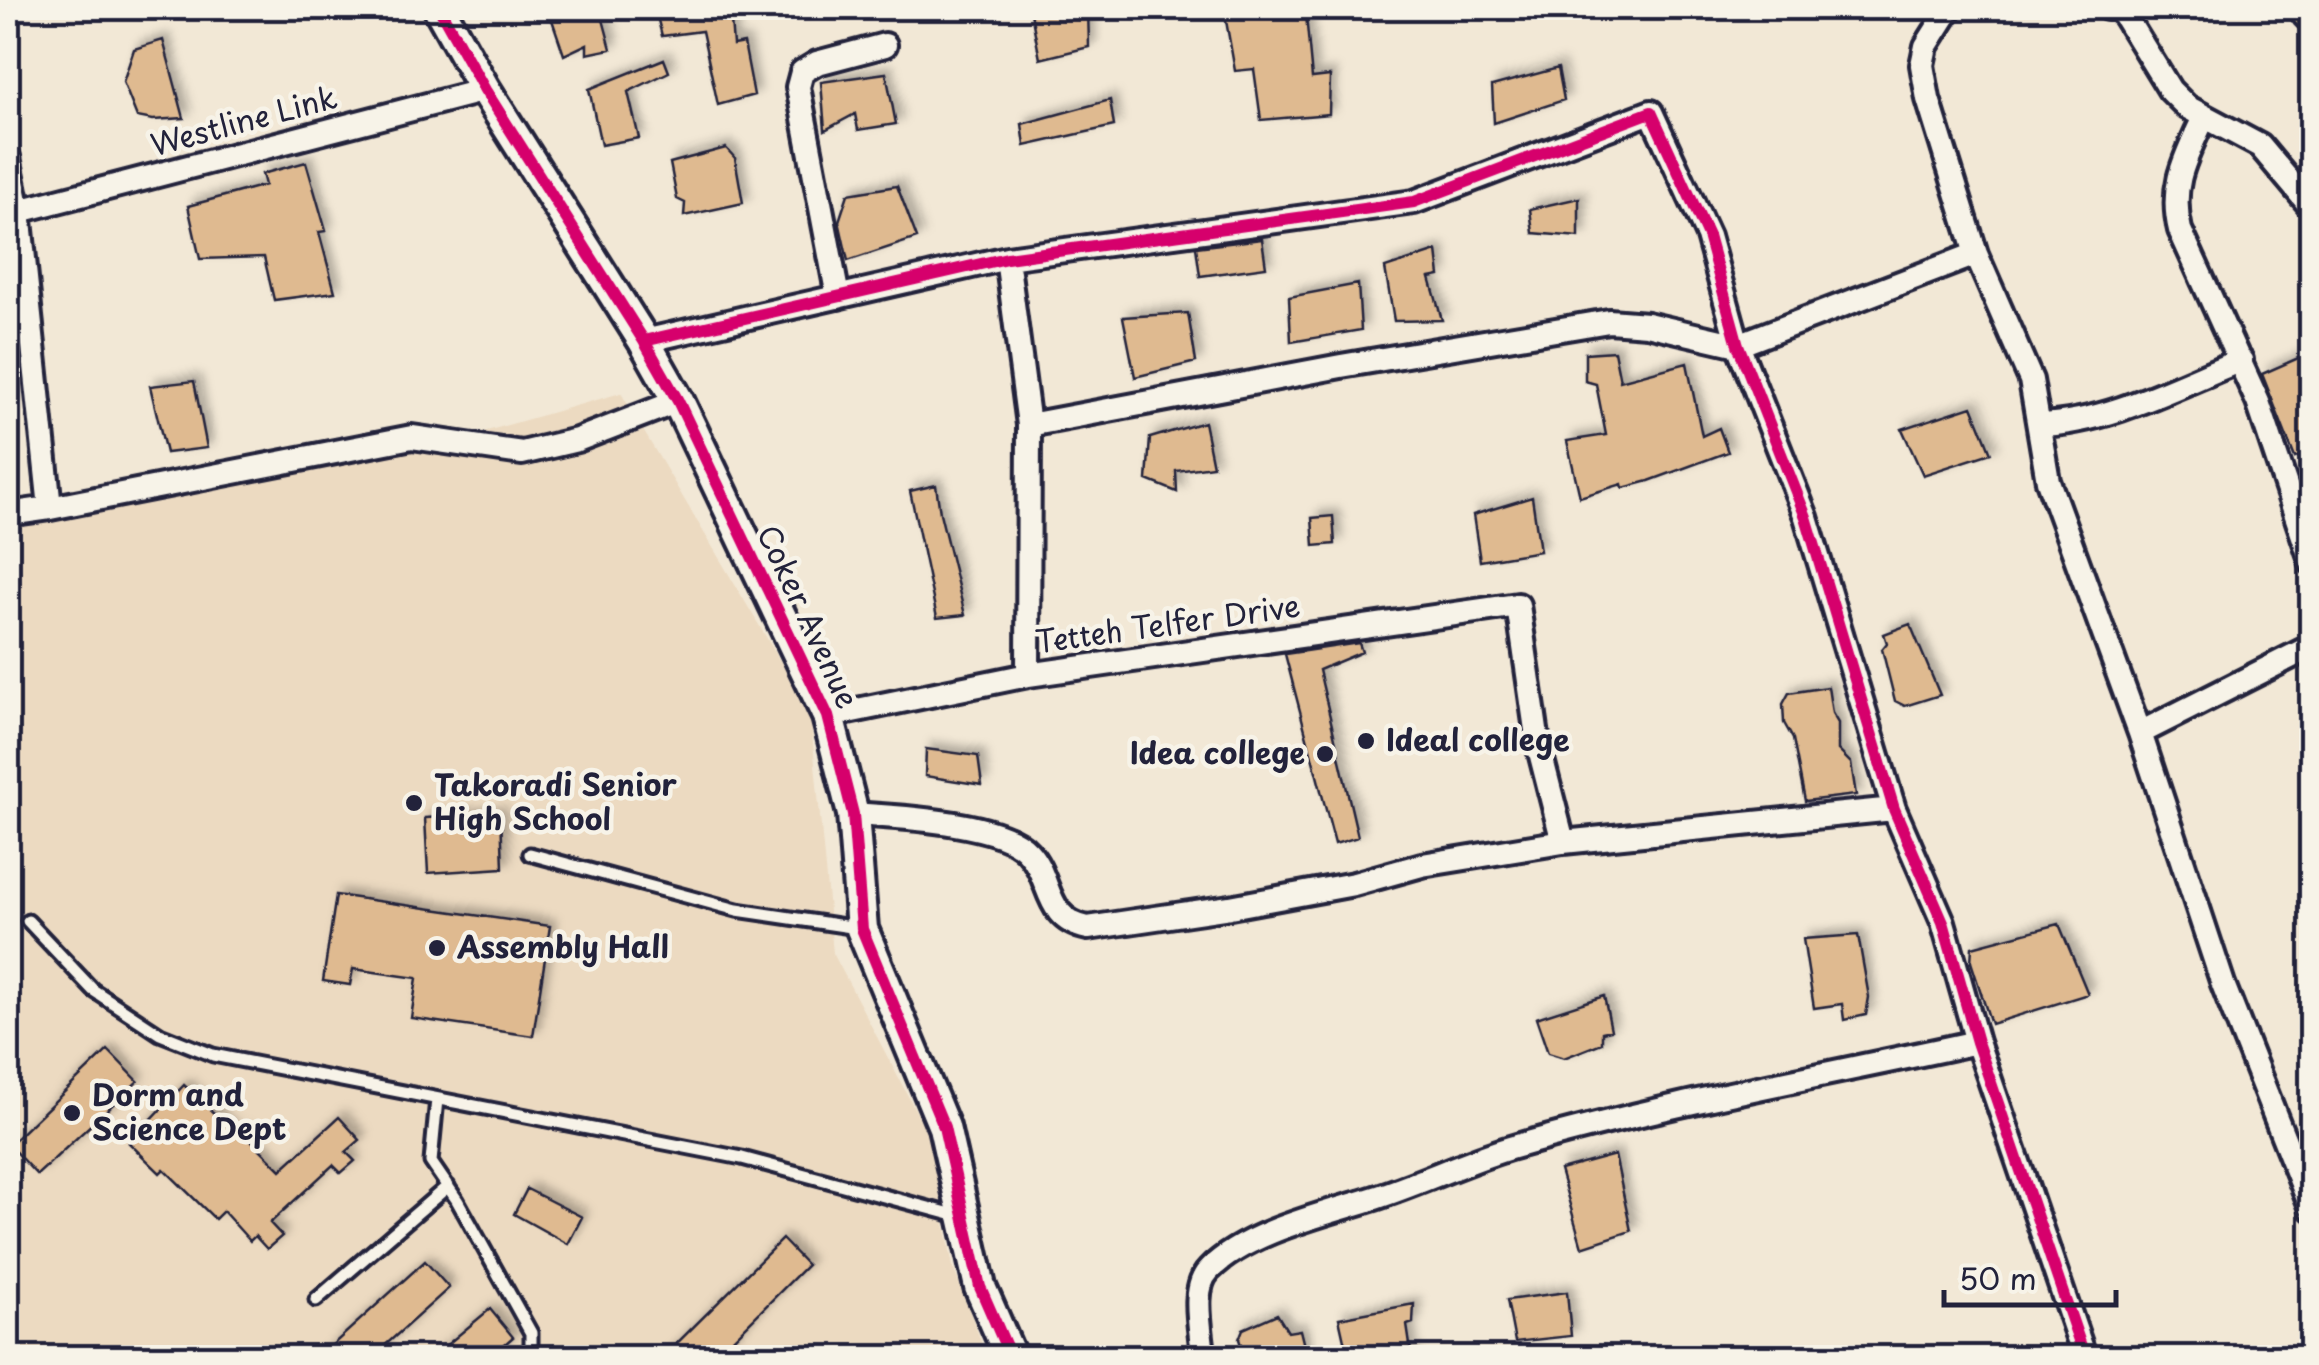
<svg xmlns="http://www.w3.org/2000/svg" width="2319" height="1365" viewBox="0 0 2319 1365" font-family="'Playpen Sans',sans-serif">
	<defs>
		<filter id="shadow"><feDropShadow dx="6" dy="-6" stdDeviation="5" flood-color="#0004"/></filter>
	</defs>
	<rect width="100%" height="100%" fill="#f2e8d6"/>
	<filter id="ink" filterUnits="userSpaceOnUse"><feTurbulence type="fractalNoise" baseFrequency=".01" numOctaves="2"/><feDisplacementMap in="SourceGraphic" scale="20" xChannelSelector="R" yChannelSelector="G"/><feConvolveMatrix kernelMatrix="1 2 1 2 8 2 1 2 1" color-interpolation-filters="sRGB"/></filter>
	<g filter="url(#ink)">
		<path fill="#ecdac1" d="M 621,393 L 810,711 L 833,953 L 929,1136 L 953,1267 L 987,1357 L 8,1358 L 8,525 L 476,434 Z"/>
		<path fill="#dfba90" stroke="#22223b" stroke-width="2.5" filter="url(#shadow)" d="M 548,8 L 600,8 L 611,49 L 587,54 L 587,44 L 564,55 Z
			M 655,8 L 730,8 L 733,45 L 744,43 L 754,95 L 718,105 L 702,31 L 662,36 Z
			M 1030,8 L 1088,8 L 1089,47 L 1040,59 Z
			M 1225,15 L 1306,15 L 1312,78 L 1330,76 L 1329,114 L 1261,120 L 1254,69 L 1235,71 Z
			M 163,40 L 184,118 L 153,120 L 137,117 L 123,82 L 134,49 Z
			M 664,59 L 669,72 L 628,92 L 639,138 L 601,145 L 589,89 Z
			M 1558,68 L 1564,100 L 1494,123 L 1492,86 Z
			M 886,73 L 896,124 L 858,130 L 855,114 L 825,130 L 821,82 Z
			M 1110,100 L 1114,126 L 1025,146 L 1022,124 Z
			M 726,148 L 735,158 L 743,203 L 684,216 L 685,203 L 677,199 L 670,163 Z
			M 306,162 L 326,231 L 319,232 L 335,292 L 274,300 L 264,257 L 200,259 L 188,206 L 265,185 L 262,174 Z
			M 897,186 L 917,238 L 848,261 L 839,221 L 848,194 Z
			M 1579,198 L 1579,237 L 1533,233 L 1530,209 Z
			M 1262,239 L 1266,267 L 1200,276 L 1196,247 Z
			M 1437,251 L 1440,276 L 1430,278 L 1442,320 L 1394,321 L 1385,268 Z
			M 1358,284 L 1361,330 L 1291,342 L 1289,297 Z
			M 1188,313 L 1196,362 L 1135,377 L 1123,317 Z
			M 1614,351 L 1620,381 L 1687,363 L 1702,436 L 1719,428 L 1728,452 L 1649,481 L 1623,488 L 1622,484 L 1580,497 L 1567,441 L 1606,435 L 1596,384 L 1585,381 L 1585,353 Z
			M 2312,352 L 2312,451 L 2295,458 L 2262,374 Z
			M 194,381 L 207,448 L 166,453 L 150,386 Z
			M 1972,406 L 1991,453 L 1923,475 L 1902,429 Z
			M 1204,422 L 1213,466 L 1176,471 L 1177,492 L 1147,480 L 1150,438 Z
			M 936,485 L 940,513 L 965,615 L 937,618 L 910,491 Z
			M 1532,497 L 1540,551 L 1480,561 L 1473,515 Z
			M 1333,516 L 1335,544 L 1314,546 L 1312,518 Z
			M 1910,624 L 1940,695 L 1905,706 L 1895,701 L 1882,649 L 1887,643 L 1884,634 Z
			M 1359,643 L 1362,652 L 1319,670 L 1358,837 L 1335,844 L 1285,654 Z
			M 1828,687 L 1832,713 L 1838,723 L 1838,750 L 1851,763 L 1856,795 L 1805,801 L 1793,739 L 1784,723 L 1783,704 L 1789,693 Z
			M 926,749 L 978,756 L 982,785 L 925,776 Z
			M 501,814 L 503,868 L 428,873 L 425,818 Z
			M 336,895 L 550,926 L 533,1036 L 411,1018 L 417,978 L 353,969 L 350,985 L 323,981 Z
			M 2059,924 L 2088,994 L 1991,1024 L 1971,962 L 1972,947 Z
			M 1858,935 L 1869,997 L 1866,1015 L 1844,1020 L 1842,1004 L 1814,1008 L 1803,939 Z
			M 1604,996 L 1611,1030 L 1602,1032 L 1602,1043 L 1564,1058 L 1548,1053 L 1536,1018 Z
			M 108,1050 L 138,1081 L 37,1175 L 9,1145 Z
			M 184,1085 L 238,1136 L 242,1131 L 281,1170 L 339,1117 L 360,1140 L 346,1152 L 355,1161 L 341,1173 L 333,1165 L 270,1223 L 282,1236 L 267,1249 L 255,1236 L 250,1241 L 223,1211 L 215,1219 L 164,1169 L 160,1173 L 129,1143 Z
			M 1615,1155 L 1631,1231 L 1582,1247 L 1560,1170 Z
			M 527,1189 L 582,1217 L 568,1244 L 514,1214 Z
			M 782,1239 L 807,1265 L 714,1358 L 662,1358 Z
			M 425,1261 L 449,1288 L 371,1358 L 318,1358 Z
			M 1567,1292 L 1571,1336 L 1515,1342 L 1507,1300 Z
			M 1414,1304 L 1413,1323 L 1407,1325 L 1412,1358 L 1348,1358 L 1339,1318 Z
			M 490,1309 L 513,1337 L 489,1358 L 431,1358 Z
			M 1277,1314 L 1288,1332 L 1300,1330 L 1305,1350 L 1301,1358 L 1245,1358 L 1239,1339 L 1243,1329 Z"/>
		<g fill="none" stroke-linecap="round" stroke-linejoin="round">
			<defs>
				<path id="service" d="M 530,854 L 737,910 L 858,928
					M 28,921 L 93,990 L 160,1034 L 213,1055 L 742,1158 L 962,1217
					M 437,1099 L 431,1162 L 457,1200 L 531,1333 L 531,1358
					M 316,1300 L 448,1186"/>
				<path id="minor" d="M 1950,8 L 1926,46 L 1922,65 L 1928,99 L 1976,254 L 2031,380 L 2048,481 L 2140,733 L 2223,984 L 2312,1209
					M 2107,8 L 2116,8 L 2124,15 L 2170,90 L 2187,107 L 2260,146 L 2312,208
					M 2204,117 C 2186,157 2169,185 2180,230 L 2258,402 L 2312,563
					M 8,157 L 19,211 L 50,508 L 8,514
					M 19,211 L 485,90
					M 1007,258 L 1029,425
					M 838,297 L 798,87 L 802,72 L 817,63 L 885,45
					M 644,341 L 1007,258 L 1414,202 L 1651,112 L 1708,236 L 1738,345 L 1806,517 L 1894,809 L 1943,922 L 1977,1042 L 2085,1358
					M 2040,425 C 2111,422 2176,386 2241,360
					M 50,508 L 412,437 L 522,453 L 577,440 L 678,401
					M 1028,675 L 1029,425 L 1341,366 L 1609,321 L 1647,324 L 1738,345 L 1976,254
					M 828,716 L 1028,675 L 1518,605 L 1538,744 L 1563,842 L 1894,809
					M 2140,733 L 2312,646
					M 853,814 C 894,817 1001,821 1028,852 C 1053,879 1043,919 1088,928 L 1230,907 L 1354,884 L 1422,865 L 1563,842
					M 1203,1358 C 1202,1332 1190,1289 1209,1270 C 1246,1232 1325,1214 1375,1198 C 1421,1183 1464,1162 1510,1148 C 1663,1104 1822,1076 1977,1042"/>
				<path id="tertiary" d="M 439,8 L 485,90 L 644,341 L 678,401 L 828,716 L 853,814 L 862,929 L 944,1127 L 980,1287 L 1011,1358"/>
				<path id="trunk" d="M 2311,8 L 2312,10"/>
			</defs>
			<use href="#service" stroke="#22223b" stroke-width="19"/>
			<use href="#minor" stroke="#22223b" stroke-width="30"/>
			<use href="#tertiary" stroke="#22223b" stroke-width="38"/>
			<use href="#trunk" stroke="#22223b" stroke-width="48"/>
			<use href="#service" stroke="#f7f3e8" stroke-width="11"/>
			<use href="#minor" stroke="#f7f3e8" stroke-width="22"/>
			<use href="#tertiary" stroke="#f7f3e8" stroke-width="30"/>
			<use href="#trunk" stroke="#fadf96" stroke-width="40"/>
			<defs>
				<path id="cycleway" d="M 439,8 L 485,90 L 644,341 L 678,401 L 828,716 L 853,814 L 862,929 L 944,1127 L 980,1287 L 1011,1358
					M 644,341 L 1007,258 L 1414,202 L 1651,112 L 1708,236 L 1738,345 L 1806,517 L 1894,809 L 1943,922 L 1977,1042 L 2085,1358"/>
			</defs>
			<use href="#cycleway" stroke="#f7f3e8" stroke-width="19"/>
			<use href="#cycleway" stroke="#d6006c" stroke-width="12"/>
		</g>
	</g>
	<g fill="#22223b" stroke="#f7f3e8" stroke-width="4">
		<circle cx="1366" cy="741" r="10"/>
		<circle cx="1325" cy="754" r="10"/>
		<circle cx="414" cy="803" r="10"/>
		<circle cx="437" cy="948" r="10"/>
		<circle cx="72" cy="1113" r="10"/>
	</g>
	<g text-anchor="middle" stroke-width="9" stroke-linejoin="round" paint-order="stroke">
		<g font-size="30" fill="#22223b" stroke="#f7f3e8">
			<text transform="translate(244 122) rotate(-15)" y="10">Westline Link</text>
			<text transform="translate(807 617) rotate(65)" y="10">Coker Avenue</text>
			<text transform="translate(1168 625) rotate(-8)" y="10">Tetteh Telfer Drive</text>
		</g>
		<g font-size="30" font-weight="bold" fill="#22223b" stroke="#f7f3e8" text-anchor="start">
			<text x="1386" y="751">Ideal college</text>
			<text x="1305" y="764" text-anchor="end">Idea college</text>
			<text x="434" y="796">Takoradi Senior<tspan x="434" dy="34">High School</tspan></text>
			<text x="457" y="958">Assembly Hall</text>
			<text x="92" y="1106">Dorm and<tspan x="92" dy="34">Science Dept</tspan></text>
		</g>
	</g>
	<rect width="2319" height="1365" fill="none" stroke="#f7f3e8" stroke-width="40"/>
	<rect x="20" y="20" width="2279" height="1325" fill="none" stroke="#22223b" stroke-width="4" filter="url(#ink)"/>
	<path d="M1944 1290v15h172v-15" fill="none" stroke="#22223b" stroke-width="5"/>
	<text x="1959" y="1290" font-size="30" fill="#22223b" stroke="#f7f3e8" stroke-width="8" paint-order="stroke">50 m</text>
</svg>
